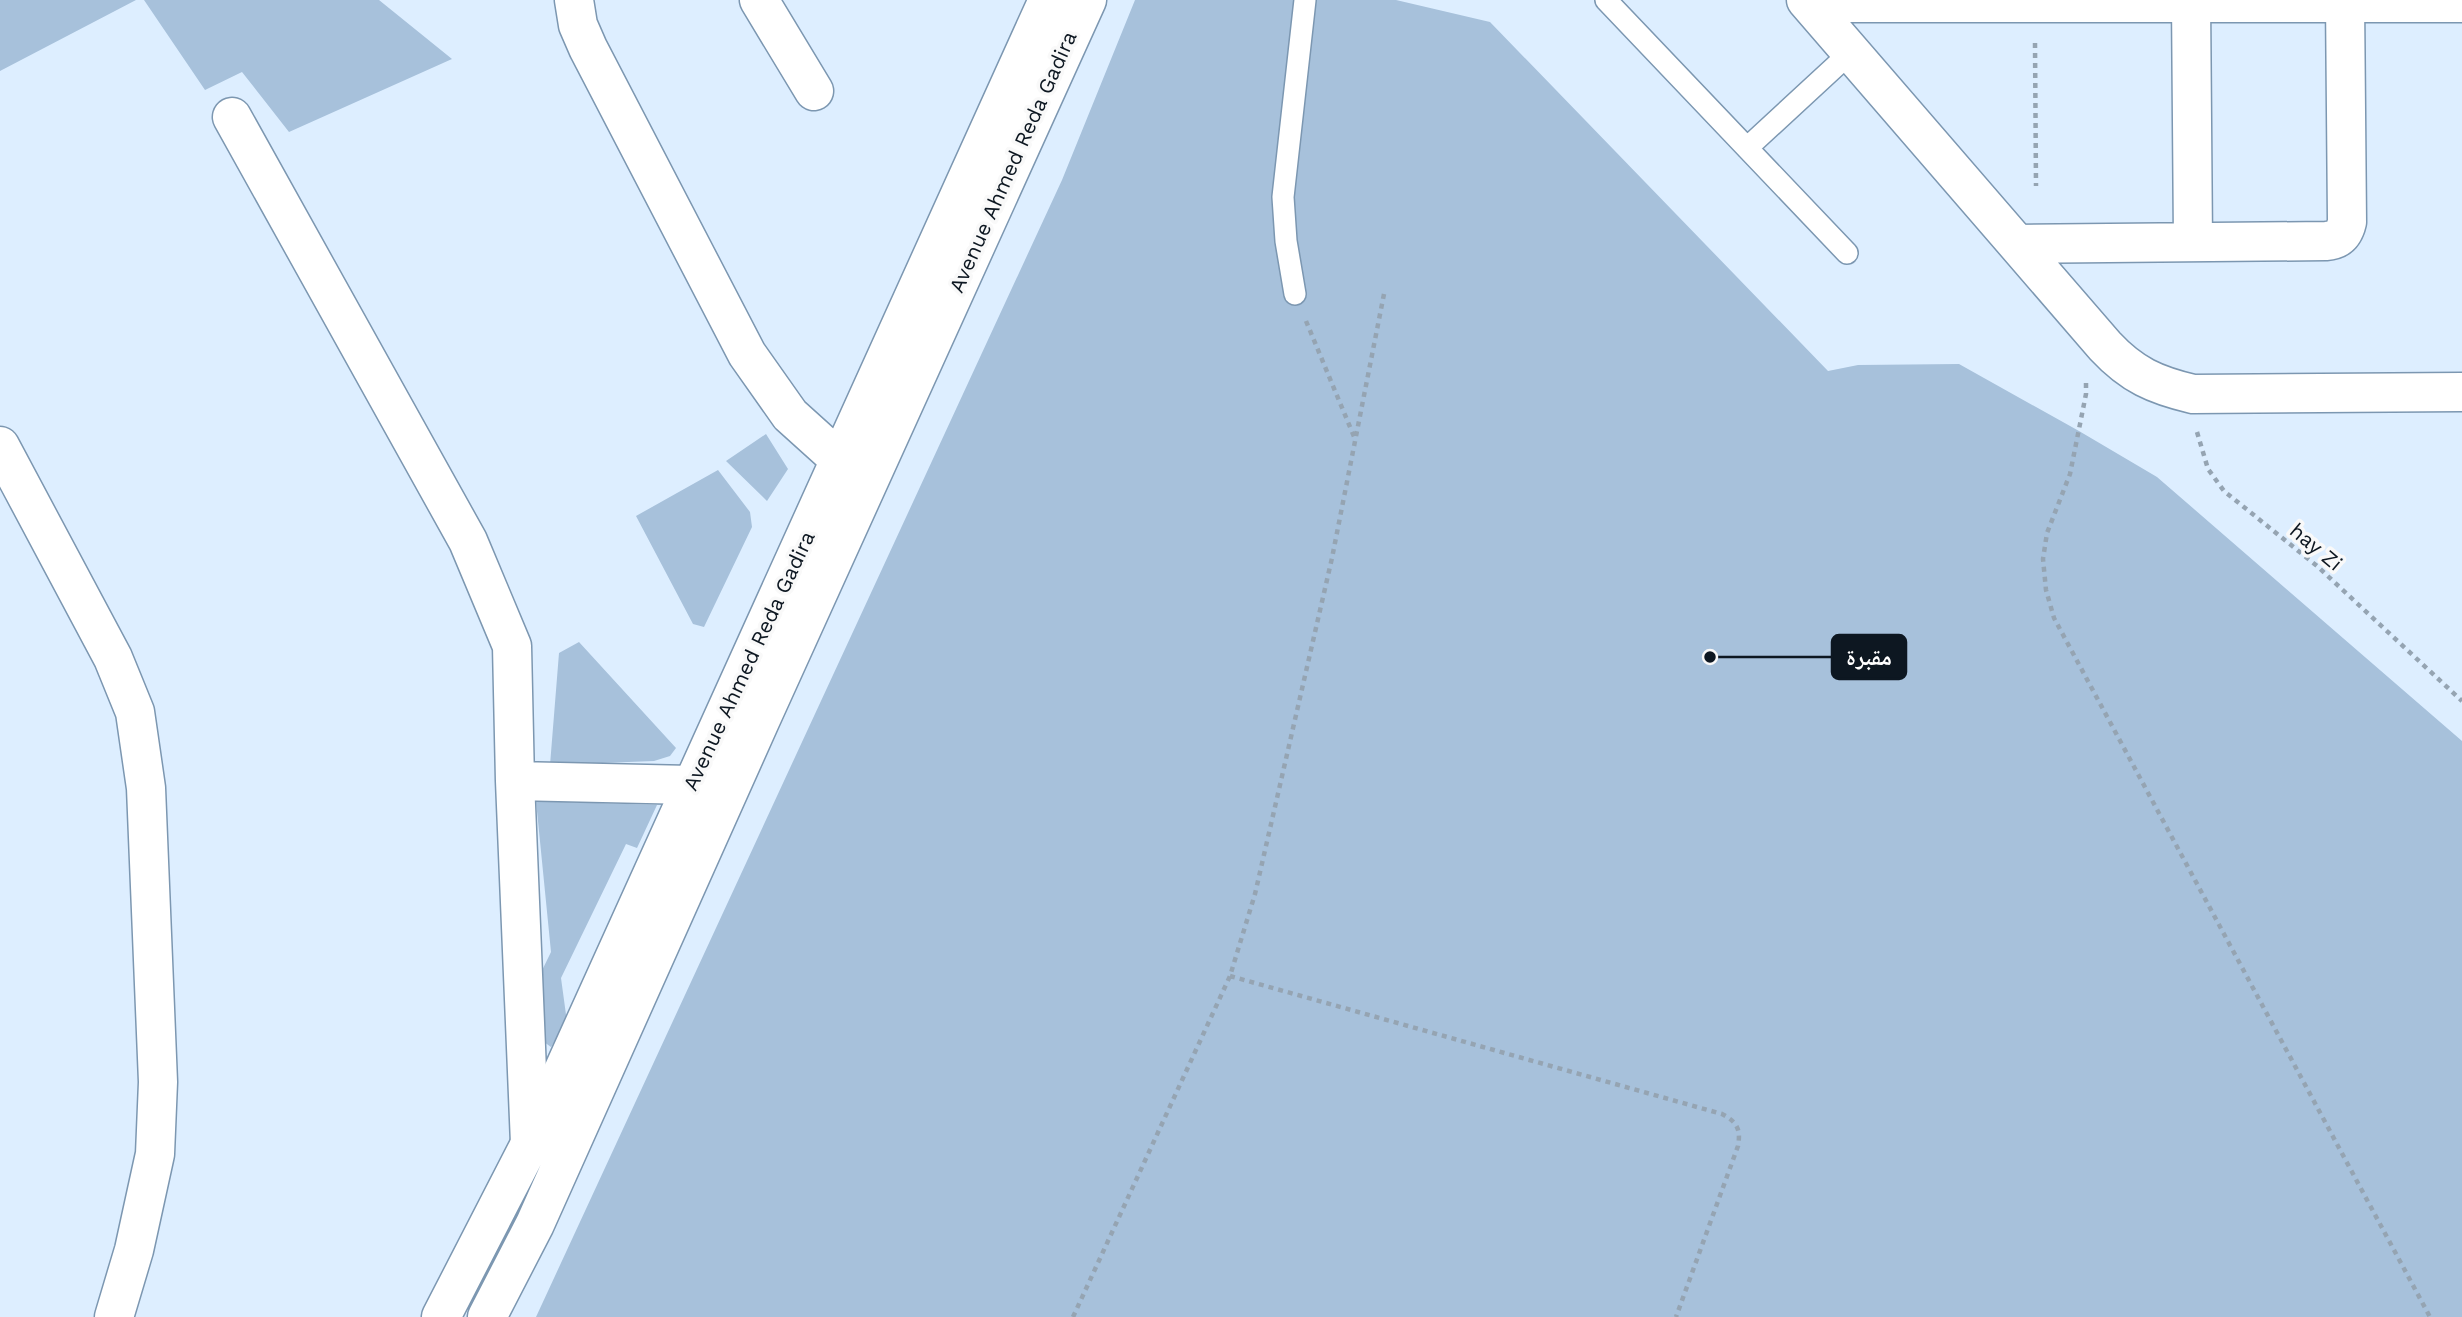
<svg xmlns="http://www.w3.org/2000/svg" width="2462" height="1317" viewBox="0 0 2462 1317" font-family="'Work Sans','Noto Naskh Arabic',sans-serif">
	<rect width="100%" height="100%" fill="#def"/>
	<path fill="#a7c1db" d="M 0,0 L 136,0 L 0,71 Z
		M 144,0 L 379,0 L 452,59 L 289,132 L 242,72 L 205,90 Z
		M 1135,0 L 1396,0 L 1490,22 L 1828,371 L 1858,365 L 1959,364 L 2079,431 L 2157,477 L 2462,741 L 2462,1317 L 536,1317 L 1062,180 Z
		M 766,434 L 788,469 L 767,501 L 726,461 Z
		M 718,470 L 750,512 L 752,527 L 704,627 L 693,624 L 636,516 Z
		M 579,642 L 676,748 L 670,756 L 654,761 L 550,765 L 559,653 Z
		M 536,801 L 657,805 L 637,848 L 626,844 L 561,978 L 567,1022 L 551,1047 L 537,1037 L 532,991 L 551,952 Z"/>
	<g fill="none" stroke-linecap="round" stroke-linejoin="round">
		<defs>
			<path id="lane" d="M 1606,0 L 1847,253
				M 1747,148 L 1851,52
				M 1295,294 L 1286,241 L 1283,197 L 1305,0"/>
			<path id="street" d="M 574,0 L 578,25 L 588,48 L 747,354 L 790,415 L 841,461 L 869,475
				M 759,0 L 814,91
				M 1806,0 L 2105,346 C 2132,375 2155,385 2193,394 L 2462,392
				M 2191,0 L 2193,242
				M 1809,3 L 2462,3
				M 232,117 L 468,541 L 512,646 L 515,781 L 530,1144
				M 2017,244 L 2326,241 C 2339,240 2344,235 2347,222 L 2345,0
				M 0,446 L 113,658 L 135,712 L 146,788 L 158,1082 L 155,1154 L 134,1250 L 114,1317
				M 515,781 L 691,785"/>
			<path id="secondary" d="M 441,1317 L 530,1144 L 1048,0
				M 487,1317 L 535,1224 L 761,719 L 1087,0"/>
		</defs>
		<use href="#lane" stroke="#7c97b1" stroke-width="24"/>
		<use href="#street" stroke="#7c97b1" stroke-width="41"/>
		<use href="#secondary" stroke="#7c97b1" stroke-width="41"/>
		<path stroke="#95a4b2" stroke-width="4.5" stroke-dasharray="5 5" stroke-linecap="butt" d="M 2035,43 L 2036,186
			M 1306,321 L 1355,439
			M 2086,383 L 2086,394 L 2070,474 L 2047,533 L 2043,559 L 2046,590 L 2054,618 L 2430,1317
			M 2197,432 L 2208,469 L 2224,491 L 2317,566 L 2462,701
			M 1230,976 L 1722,1114 C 1737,1122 1741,1129 1738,1146 L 1676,1317
			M 1073,1317 L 1230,976 L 1255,894 L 1332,558 L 1384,294"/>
		<use href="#lane" stroke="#fff" stroke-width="21"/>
		<use href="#street" stroke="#fff" stroke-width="38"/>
		<use href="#secondary" stroke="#fff" stroke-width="38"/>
	</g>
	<g text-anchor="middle" stroke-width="7" stroke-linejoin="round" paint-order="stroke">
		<g font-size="21" fill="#0d1721" stroke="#f9f9f9">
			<text transform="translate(1013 162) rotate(-66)" y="7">Avenue Ahmed Reda Gadira</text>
			<text transform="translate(2316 547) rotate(40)" y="7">hay Zi</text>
			<text transform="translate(749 661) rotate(-65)" y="7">Avenue Ahmed Reda Gadira</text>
		</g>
	</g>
	<path fill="none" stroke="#0d1721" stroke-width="2.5" d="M1710 657L1832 657"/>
	<circle fill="#0d1721" stroke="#f9f9f9" stroke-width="2.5" cx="1710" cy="657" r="7"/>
	<rect fill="#0d1721" stroke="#0d1721" stroke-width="2.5" x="1832" y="635" width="74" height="44" rx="7"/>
	<g font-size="23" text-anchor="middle" font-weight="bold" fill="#fff">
		<text x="1869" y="665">مقبرة</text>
	</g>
</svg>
